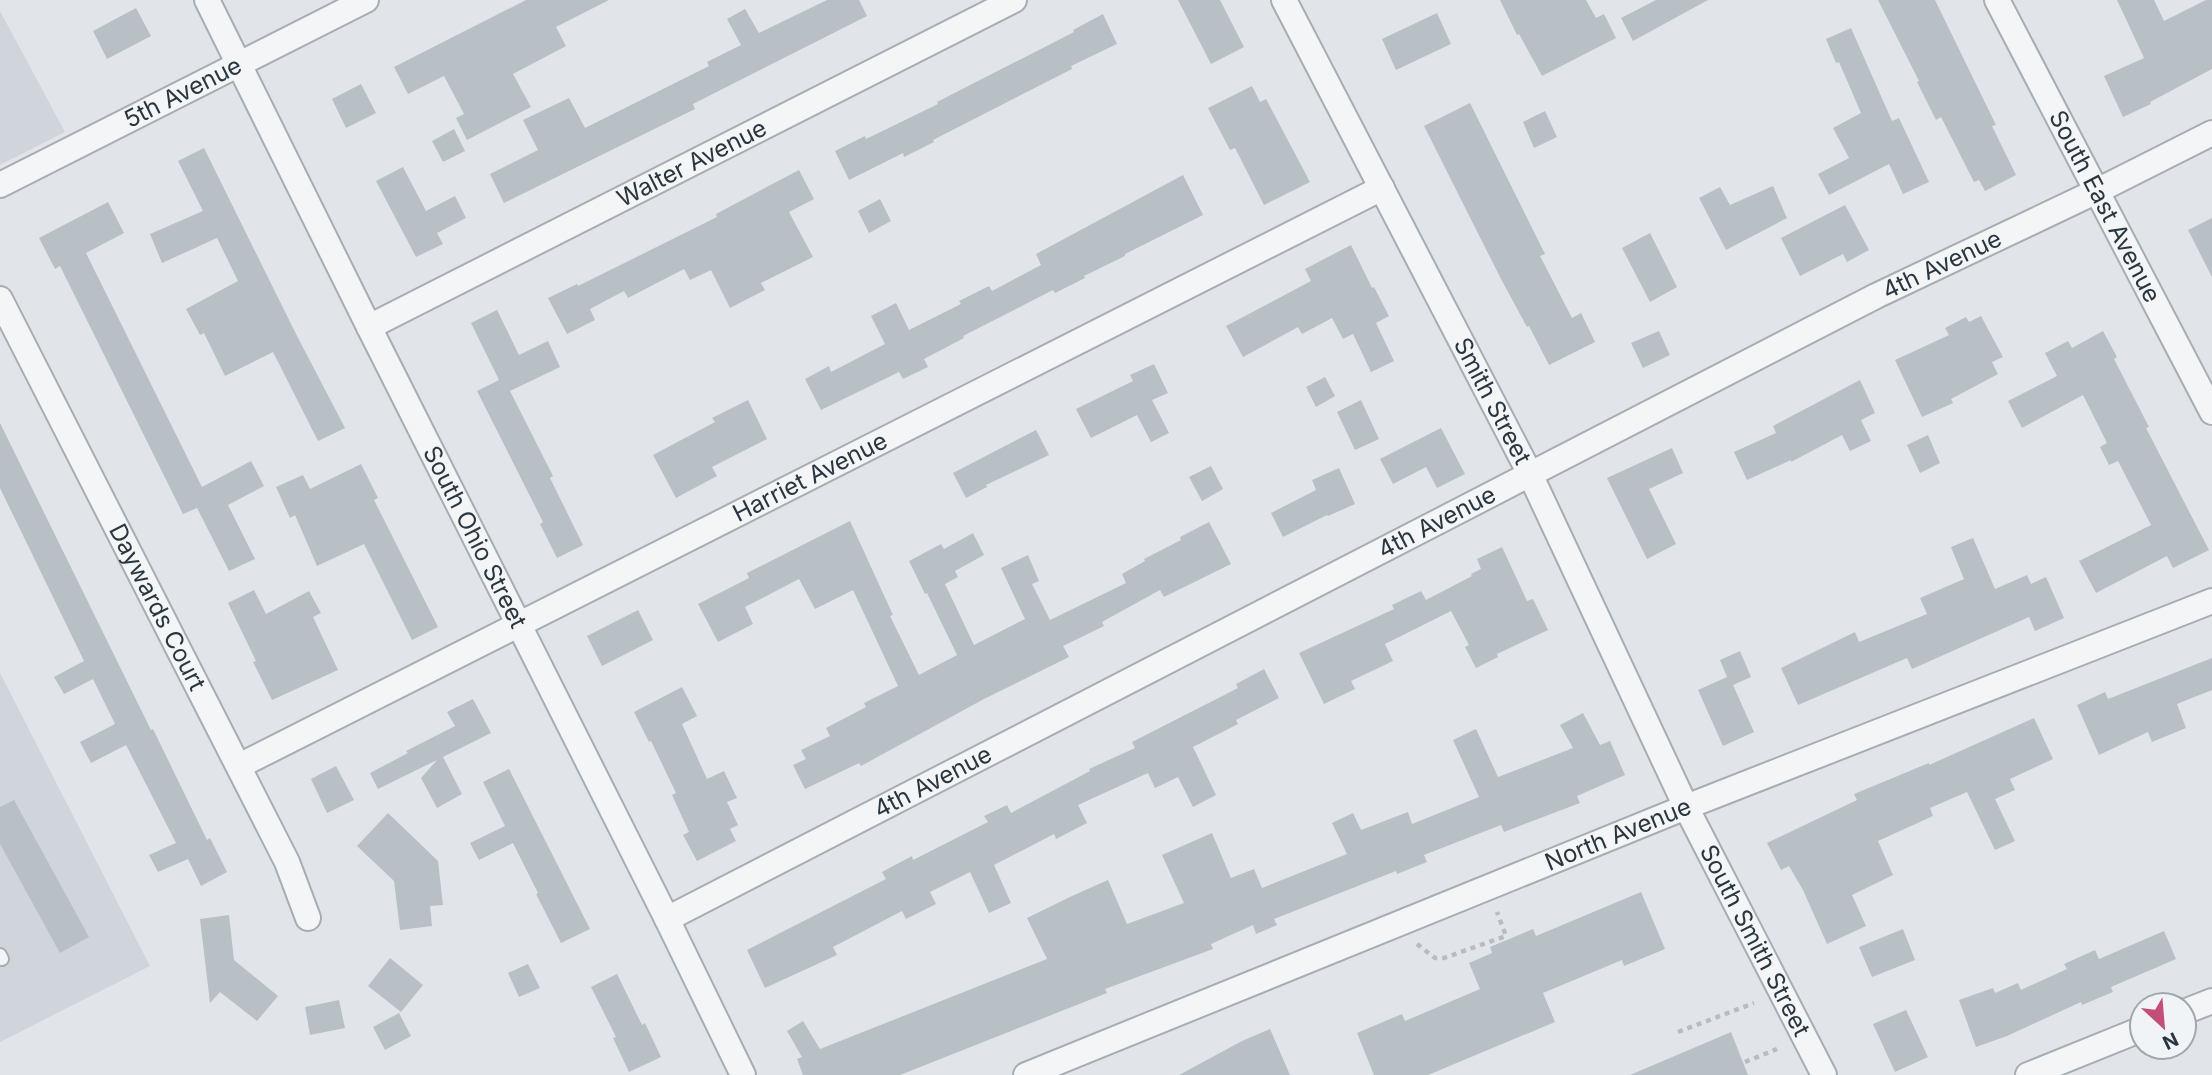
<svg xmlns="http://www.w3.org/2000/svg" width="2212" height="1075" viewBox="0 0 2212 1075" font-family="Inter,sans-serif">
	<rect width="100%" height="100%" fill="#e1e5e9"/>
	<path fill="#cfd5da" d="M 0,11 L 65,132 L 0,165 Z
		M 0,673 L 150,966 L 0,1042 Z"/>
	<path fill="#b8c0c5" d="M 526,0 L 609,0 L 556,27 L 566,46 L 513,74 L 531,107 L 467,140 L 456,118 L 464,114 L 444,76 L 408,94 L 394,67 Z
		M 827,0 L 859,0 L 867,16 L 693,104 L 695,109 L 504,203 L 490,174 L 538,150 L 523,120 L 569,98 L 585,128 L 709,66 L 707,62 L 741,45 L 727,19 L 745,9 L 759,33 Z
		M 1178,0 L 1220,0 L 1244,47 L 1211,64 Z
		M 1500,0 L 1586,0 L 1596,18 L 1604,14 L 1616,38 L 1542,76 L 1519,34 L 1517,35 Z
		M 1656,0 L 1708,0 L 1633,41 L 1621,18 Z
		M 1878,0 L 1935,0 L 1996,125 L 1992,126 L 2016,175 L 1985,191 L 1979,180 L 1974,182 L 1941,117 L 1936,120 L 1917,82 L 1919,81 Z
		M 2117,0 L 2154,0 L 2164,21 L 2206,0 L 2212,0 L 2212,69 L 2150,102 L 2151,104 L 2123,117 L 2104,76 L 2144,58 Z
		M 136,8 L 151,36 L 107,59 L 93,31 Z
		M 1437,13 L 1451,44 L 1396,70 L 1382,39 Z
		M 1103,14 L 1117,44 L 1071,66 L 1072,69 L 933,140 L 934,142 L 904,157 L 903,153 L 849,180 L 835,151 L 865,136 L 866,139 L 938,104 L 937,102 L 1074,32 L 1073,30 Z
		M 1851,28 L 1892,121 L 1899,118 L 1929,182 L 1903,194 L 1889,164 L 1829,195 L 1818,174 L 1849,158 L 1833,128 L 1861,113 L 1839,62 L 1836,63 L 1826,39 Z
		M 361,84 L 376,113 L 346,128 L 332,99 Z
		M 1252,86 L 1260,102 L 1266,99 L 1310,182 L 1264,205 L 1235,148 L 1230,150 L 1208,108 Z
		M 1470,103 L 1545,254 L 1540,256 L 1572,318 L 1581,313 L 1595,342 L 1549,365 L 1529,326 L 1527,327 L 1500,277 L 1424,126 Z
		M 1545,111 L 1557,137 L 1534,148 L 1523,122 Z
		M 454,129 L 465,151 L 443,162 L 432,141 Z
		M 204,148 L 295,332 L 345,428 L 318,441 L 273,352 L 225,376 L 204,333 L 200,335 L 186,309 L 238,281 L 217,238 L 162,263 L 150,234 L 203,211 L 178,161 Z
		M 403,167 L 426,211 L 455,196 L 466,218 L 437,233 L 443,244 L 416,257 L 376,181 Z
		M 799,170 L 814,199 L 789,212 L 813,257 L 761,283 L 765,290 L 730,308 L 711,270 L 690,280 L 684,269 L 628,298 L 624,291 L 590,309 L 595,320 L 567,334 L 548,298 L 577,284 L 578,286 L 717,217 L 716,214 Z
		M 1183,175 L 1203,215 L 1125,254 L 1125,256 L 1084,276 L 1085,278 L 1055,293 L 1053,290 L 963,336 L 964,338 L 924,359 L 928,367 L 903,379 L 899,372 L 821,410 L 805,379 L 829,366 L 831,372 L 885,344 L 871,316 L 896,303 L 909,330 L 961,304 L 959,301 L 989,286 L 992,291 L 1041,265 L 1036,254 Z
		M 1773,186 L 1787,218 L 1726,250 L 1699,198 L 1720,187 L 1730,205 Z
		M 880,199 L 891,221 L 869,233 L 858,211 Z
		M 108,202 L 124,233 L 86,253 L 202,487 L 251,461 L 264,486 L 228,505 L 255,559 L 229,571 L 197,508 L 183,514 L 60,266 L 55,269 L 39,238 Z
		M 1845,205 L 1869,250 L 1847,262 L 1843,254 L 1800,276 L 1781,238 Z
		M 2212,218 L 2212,277 L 2188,230 Z
		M 1650,233 L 1677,287 L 1650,302 L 1622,248 Z
		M 1351,245 L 1372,288 L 1374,287 L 1389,316 L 1376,323 L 1394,361 L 1371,372 L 1353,334 L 1343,339 L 1332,318 L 1302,334 L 1298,327 L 1243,357 L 1226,326 L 1311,281 L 1305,269 Z
		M 497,310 L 519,355 L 548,341 L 560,367 L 510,391 L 553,476 L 550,478 L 583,545 L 557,558 L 540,524 L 543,522 L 477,391 L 499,380 L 471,323 Z
		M 1981,316 L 2003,357 L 1992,362 L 1998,374 L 1951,399 L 1953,403 L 1922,417 L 1895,360 L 1949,335 L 1945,328 L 1966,317 L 1969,322 Z
		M 1659,331 L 1670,355 L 1643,368 L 1631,343 Z
		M 2103,331 L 2117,357 L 2114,359 L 2149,427 L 2146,428 L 2209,550 L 2173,568 L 2167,556 L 2096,593 L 2079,561 L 2151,525 L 2118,461 L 2109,465 L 2100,447 L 2107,443 L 2083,395 L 2022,428 L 2008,401 L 2057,376 L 2045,353 L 2068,341 L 2072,348 Z
		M 1154,364 L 1168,393 L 1152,400 L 1169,433 L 1151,442 L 1137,415 L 1091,438 L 1076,409 L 1133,381 L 1130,375 Z
		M 1325,377 L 1335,396 L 1316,407 L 1306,387 Z
		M 1860,380 L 1875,413 L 1861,420 L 1871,441 L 1850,451 L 1842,435 L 1791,462 L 1791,460 L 1747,480 L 1734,452 L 1776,433 L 1773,426 Z
		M 748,400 L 767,439 L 712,467 L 717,476 L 676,498 L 653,455 L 715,422 L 712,418 Z
		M 1361,400 L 1379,439 L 1355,450 L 1337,412 Z
		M 0,423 L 151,730 L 153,729 L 207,840 L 210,838 L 227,872 L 201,886 L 188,859 L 158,872 L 149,855 L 176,843 L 126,745 L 91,763 L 80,742 L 115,724 L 93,679 L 64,694 L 54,677 L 84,661 L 0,488 Z
		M 1441,428 L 1465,474 L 1437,488 L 1426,467 L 1393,484 L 1380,459 Z
		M 1036,430 L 1049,455 L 986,485 L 987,487 L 966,498 L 953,473 Z
		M 1928,435 L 1940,463 L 1920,473 L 1907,445 Z
		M 1672,448 L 1683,473 L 1649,489 L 1676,544 L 1647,559 L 1607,478 Z
		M 361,464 L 378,498 L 374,500 L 438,627 L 412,640 L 364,544 L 317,566 L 295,515 L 290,518 L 276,487 L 303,475 L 310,489 Z
		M 1211,466 L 1223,489 L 1202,501 L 1189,477 Z
		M 1339,468 L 1355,504 L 1328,516 L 1327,515 L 1283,537 L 1271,513 L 1316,490 L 1312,480 Z
		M 850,521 L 893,615 L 890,616 L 919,675 L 957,655 L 927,593 L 925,594 L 909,561 L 941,544 L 944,549 L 973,533 L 984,555 L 955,571 L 958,577 L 945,584 L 974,645 L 1025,619 L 1001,568 L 1028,555 L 1039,581 L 1032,584 L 1050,620 L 1126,583 L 1122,574 L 1145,561 L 1144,559 L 1181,540 L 1180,537 L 1209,522 L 1231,564 L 1164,597 L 1160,590 L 1102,622 L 1104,626 L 1063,646 L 1069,657 L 984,699 L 861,766 L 859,763 L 805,789 L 793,765 L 806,759 L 801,750 L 830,736 L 826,728 L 866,707 L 864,703 L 898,686 L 853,590 L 815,609 L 799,579 L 745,607 L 753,624 L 718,642 L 698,604 L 749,578 L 747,573 Z
		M 1973,538 L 1995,589 L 2027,575 L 2031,584 L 2046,577 L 2064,618 L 2035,631 L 2029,617 L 1912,669 L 1907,658 L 1798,705 L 1781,668 L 1855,632 L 1859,642 L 1927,614 L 1920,598 L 1964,579 L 1951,547 Z
		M 1502,547 L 1527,601 L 1533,599 L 1548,630 L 1497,654 L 1498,657 L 1476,668 L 1465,647 L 1469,645 L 1451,611 L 1385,644 L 1393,661 L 1351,681 L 1355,689 L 1324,704 L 1299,653 L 1394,609 L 1392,605 L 1421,591 L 1426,600 L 1472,576 L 1471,574 L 1481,569 L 1477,559 Z
		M 254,590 L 266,614 L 309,591 L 321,613 L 313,617 L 338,670 L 272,700 L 253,662 L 256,661 L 228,603 Z
		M 638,610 L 653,640 L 602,666 L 587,636 Z
		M 1740,651 L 1751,677 L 1733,685 L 1754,732 L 1723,746 L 1698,690 L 1727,677 L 1720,660 Z
		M 2212,658 L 2212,690 L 2177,704 L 2186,728 L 2152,742 L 2148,732 L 2099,755 L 2077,705 L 2105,692 L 2108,699 Z
		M 1264,669 L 1279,698 L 1236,720 L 1238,724 L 1193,747 L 1216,795 L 1193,807 L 1178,777 L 1155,788 L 1148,773 L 1078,805 L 1087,823 L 1056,839 L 1054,834 L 994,865 L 1011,903 L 989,913 L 970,872 L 930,892 L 936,904 L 906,919 L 902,911 L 833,947 L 837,955 L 765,988 L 747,950 L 886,879 L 882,872 L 912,856 L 913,860 L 988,822 L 984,816 L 1007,805 L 1011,813 L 1090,771 L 1089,769 L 1135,748 L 1132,742 L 1238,688 L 1236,684 Z
		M 682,687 L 697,716 L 682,724 L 707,779 L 724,771 L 737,798 L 727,802 L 738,825 L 730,829 L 736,841 L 697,861 L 683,835 L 689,832 L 672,795 L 676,793 L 651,741 L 649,742 L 634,712 Z
		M 473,699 L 491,733 L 443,757 L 462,794 L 437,808 L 421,778 L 437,760 L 378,789 L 370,773 L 408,753 L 406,751 L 455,726 L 447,712 Z
		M 1583,713 L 1600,745 L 1610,741 L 1625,775 L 1577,796 L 1580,803 L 1504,832 L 1501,825 L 1424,855 L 1427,862 L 1397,874 L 1396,871 L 1274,919 L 1277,925 L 1256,934 L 1253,925 L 1211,944 L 1213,949 L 1105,989 L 1107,993 L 900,1075 L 803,1075 L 797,1059 L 802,1057 L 787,1031 L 803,1021 L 820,1049 L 1047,959 L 1027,918 L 1072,896 L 1108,880 L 1127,924 L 1184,903 L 1162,855 L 1212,833 L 1231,878 L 1254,869 L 1262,888 L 1347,854 L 1332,823 L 1353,813 L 1361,830 L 1408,812 L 1412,824 L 1479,797 L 1453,740 L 1476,729 L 1498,777 L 1573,748 L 1560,725 Z
		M 2034,718 L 2053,759 L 2010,779 L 2015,790 L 1995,799 L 2015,841 L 1995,850 L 1967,792 L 1930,808 L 1933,816 L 1878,841 L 1893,875 L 1852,895 L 1866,926 L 1827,944 L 1803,890 L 1789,866 L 1781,870 L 1767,843 L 1857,800 L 1854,794 L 1929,763 L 1929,765 Z
		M 336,766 L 354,800 L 327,813 L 311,779 Z
		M 509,769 L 590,929 L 561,943 L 536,894 L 538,893 L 513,843 L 479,860 L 470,843 L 505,826 L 483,782 Z
		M 14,800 L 89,937 L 60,953 L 0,844 L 0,807 Z
		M 388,813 L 438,861 L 443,905 L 430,906 L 432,926 L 400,930 L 394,881 L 357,846 Z
		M 1641,892 L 1665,949 L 1624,966 L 1622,960 L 1543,993 L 1555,1022 L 1428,1075 L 1374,1075 L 1357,1033 L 1402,1014 L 1405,1021 L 1480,989 L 1469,963 L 1492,953 L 1490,947 L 1533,929 L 1536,936 Z
		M 229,915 L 234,960 L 278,996 L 257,1021 L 220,992 L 210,1003 L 200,919 Z
		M 1903,929 L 1915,960 L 1872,977 L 1859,947 Z
		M 2164,931 L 2176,959 L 2111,987 L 2113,992 L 2082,1005 L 2081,1002 L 2007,1036 L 1976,1047 L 1959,1000 L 1993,988 L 1995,993 L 2018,983 L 2021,990 L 2067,969 L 2064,964 L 2095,950 L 2099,959 Z
		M 390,958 L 423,985 L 401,1012 L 368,986 Z
		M 528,964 L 540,988 L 519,997 L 508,973 Z
		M 617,974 L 642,1025 L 645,1023 L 661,1057 L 629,1072 L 613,1038 L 616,1037 L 591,987 Z
		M 339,1000 L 345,1028 L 310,1035 L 305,1007 Z
		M 1906,1010 L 1928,1057 L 1895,1072 L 1873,1024 Z
		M 399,1013 L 411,1036 L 385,1050 L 373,1027 Z
		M 1270,1029 L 1290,1075 L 1179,1075 L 1242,1041 Z
		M 1731,1032 L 1748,1075 L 1630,1075 Z"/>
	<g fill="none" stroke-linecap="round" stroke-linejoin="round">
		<defs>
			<path id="lane" d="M 0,955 L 2,959"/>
			<g id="street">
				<path id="s1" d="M 207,0 L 369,327 L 667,919 L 743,1075"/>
				<path id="s2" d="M 1284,0 L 1530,474 L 1686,807 L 1824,1075"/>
				<path id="s3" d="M 1997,0 L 2212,412"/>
				<path id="s4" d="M 0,185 L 366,0"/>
				<path id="s5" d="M 0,299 L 287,862 L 308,918"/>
				<path id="s6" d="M 369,327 L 1014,0"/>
				<path id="s7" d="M 239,766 L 1382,188"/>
				<path id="s8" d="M 667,919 L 1876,296 L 2097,191 L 2212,133"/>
				<path d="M 2184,1012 L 2212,1001"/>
				<path id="s9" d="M 1026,1075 L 1686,807 L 2212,601"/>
				<path d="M 2028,1075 L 2142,1029"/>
			</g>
		</defs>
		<use href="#lane" stroke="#a6adb3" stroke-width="16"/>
		<use href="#street" stroke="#a6adb3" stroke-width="28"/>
		<path stroke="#b7bcc0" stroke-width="4.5" stroke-dasharray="5 5" stroke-linecap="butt" d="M 1417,944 L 1435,958 L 1444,958 L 1506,936 L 1497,912
			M 1678,1032 L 1754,1003
			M 1745,1062 L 1777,1049"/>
		<use href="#lane" stroke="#f3f5f7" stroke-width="12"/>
		<use href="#street" stroke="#f3f5f7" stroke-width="24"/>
	</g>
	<g text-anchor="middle" stroke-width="6" stroke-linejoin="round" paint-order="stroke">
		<g font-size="24" fill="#2a363f" stroke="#f0f4f6">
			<text dy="8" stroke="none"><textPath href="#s4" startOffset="205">5th Avenue</textPath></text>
			<text dy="8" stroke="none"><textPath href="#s6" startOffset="362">Walter Avenue</textPath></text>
			<text dy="8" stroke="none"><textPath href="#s3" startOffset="233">South East Avenue</textPath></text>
			<text dy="8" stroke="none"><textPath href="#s8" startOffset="1433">4th Avenue</textPath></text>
			<text dy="8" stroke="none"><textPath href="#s2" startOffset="452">Smith Street</textPath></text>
			<text dy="8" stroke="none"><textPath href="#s7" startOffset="640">Harriet Avenue</textPath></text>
			<text dy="8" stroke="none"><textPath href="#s8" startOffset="866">4th Avenue</textPath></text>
			<text dy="8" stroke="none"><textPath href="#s1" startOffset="600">South Ohio Street</textPath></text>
			<text dy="8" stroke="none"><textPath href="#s5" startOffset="346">Daywards Court</textPath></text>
			<text dy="8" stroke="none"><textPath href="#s8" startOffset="299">4th Avenue</textPath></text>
			<text dy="8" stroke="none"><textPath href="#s9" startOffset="639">North Avenue</textPath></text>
			<text dy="8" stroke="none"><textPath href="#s2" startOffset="1052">South Smith Street</textPath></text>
		</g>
	</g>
	<g transform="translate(2163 1026) rotate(154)"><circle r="33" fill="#f0f4f6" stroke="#a1a8ad" stroke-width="2"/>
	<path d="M0-5L12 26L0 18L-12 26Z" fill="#c54e78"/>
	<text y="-10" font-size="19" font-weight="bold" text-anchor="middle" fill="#2a363f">N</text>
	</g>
</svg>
